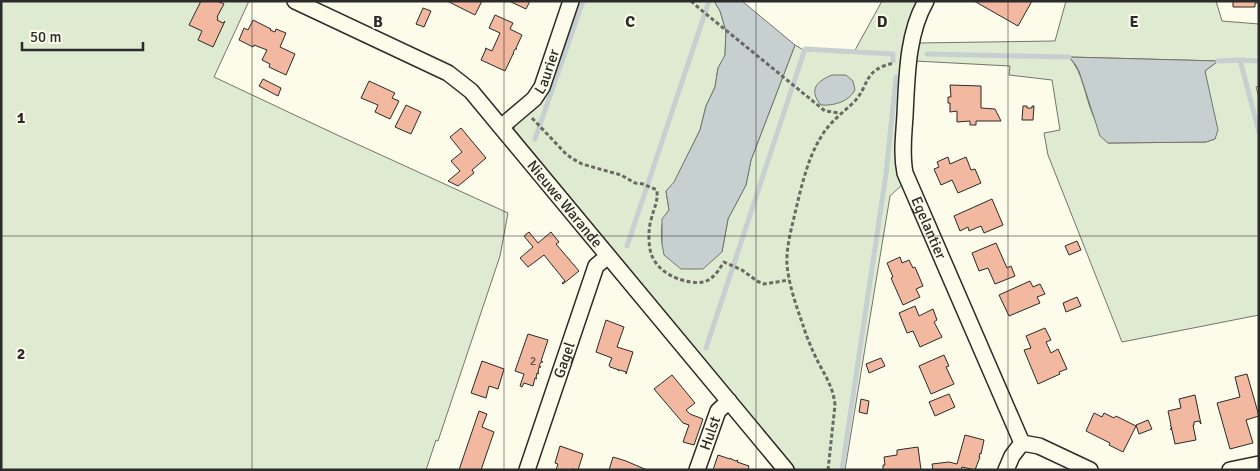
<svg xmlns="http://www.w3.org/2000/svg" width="1260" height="471" viewBox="0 0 1260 471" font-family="Signika,sans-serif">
	<rect width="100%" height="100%" fill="#fdfbea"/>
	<path fill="#deebd1" stroke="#74746e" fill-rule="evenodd" d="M 1,1 L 249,1 L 214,77 L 335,134 L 508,213 L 500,256 L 438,441 L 436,440 L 426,470 L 1,470 Z
		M 576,1 L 714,1 L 720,11 L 726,31 L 725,56 L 718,68 L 715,87 L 706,106 L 700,130 L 674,183 L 666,191 L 669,210 C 660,223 661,229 662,244 L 722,252 L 728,219 L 746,185 L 751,160 L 795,45 L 805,51 L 854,52 L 882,1 L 920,1 L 903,65 L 895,150 L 896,163 L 903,184 L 890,196 L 845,470 L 796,470 L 514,129 L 516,122 L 536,105 Z
		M 1066,1 L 1216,1 L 1222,21 L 1259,24 L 1259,86 L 1256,87 L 1259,98 L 1259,315 L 1122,342 L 1048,155 L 1044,133 L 1060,130 L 1052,80 L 1009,75 L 1010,66 L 915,61 L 918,43 L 1055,41 ZM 1069,57 L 1218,61 L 1205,71 L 1215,139 L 1206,142 L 1108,143 C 1103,134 1097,125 1093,115 C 1084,95 1084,74 1069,57 Z"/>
	<path fill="#c7d0d0" stroke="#74746e" d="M 714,1 L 742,1 L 795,45 L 751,160 L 746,185 L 728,219 L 722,252 L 703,269 L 681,269 L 664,255 L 662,244 L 662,219 L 669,210 L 666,191 L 674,182 L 700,130 L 706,106 L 715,87 L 718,68 L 725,55 L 726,31 L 720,11 Z
		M 1069,57 L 1218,61 L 1205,71 L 1218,130 L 1215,139 L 1206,142 L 1108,143 L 1100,136 L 1079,71 L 1075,64 Z
		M 832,75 L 846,75 L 853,81 L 855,90 C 849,102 833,106 821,105 C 808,90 817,81 832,75 Z"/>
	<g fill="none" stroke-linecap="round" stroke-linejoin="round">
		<path stroke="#c7d0d0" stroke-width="5" d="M 927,54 L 1069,57
			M 1240,60 L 1259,61
			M 1218,61 L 1240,60 L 1259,132
			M 535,139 L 583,1
			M 627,246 L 709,1
			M 706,348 L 805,49 L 893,54 L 893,61
			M 842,470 L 886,174 L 896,77"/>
	</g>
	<path fill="#f2b8a0" stroke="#2b2b2b" d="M 201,1 L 217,1 L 224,4 L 217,17 L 218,18 L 217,20 L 223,23 L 225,21 L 213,47 L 198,40 L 202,31 L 189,25 Z
		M 447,1 L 482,1 L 475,15 Z
		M 509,1 L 530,1 L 526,9 Z
		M 974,1 L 1032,1 L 1018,26 Z
		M 1233,1 L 1259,1 L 1259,3 L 1255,3 L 1255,7 L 1233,7 Z
		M 423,8 L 431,11 L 424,27 L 416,24 Z
		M 495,15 L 513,23 L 510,29 L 522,35 L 516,48 L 517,49 L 515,49 L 513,53 L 514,54 L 513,54 L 505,71 L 481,60 L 486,49 L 485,48 L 492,51 L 500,33 L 489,28 Z
		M 253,20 L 271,29 L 270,30 L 275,32 L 276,29 L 286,33 L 280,47 L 295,54 L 286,75 L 269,67 L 270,64 L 262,60 L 267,50 L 254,45 L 253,47 L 239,40 L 244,28 L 248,30 Z
		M 263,79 L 281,88 L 278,96 L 259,86 Z
		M 369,81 L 395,93 L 392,98 L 399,101 L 390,119 L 375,112 L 378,105 L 361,98 Z
		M 950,85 L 981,86 L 981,108 L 995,109 L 1001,121 L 976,121 L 976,125 L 970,125 L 970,121 L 957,122 L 957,111 L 950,112 L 950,103 L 948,103 L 948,97 L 951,97 Z
		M 406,105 L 421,112 L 411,134 L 395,127 Z
		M 1023,106 L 1027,106 L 1027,108 L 1032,108 L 1032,106 L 1034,106 L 1033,120 L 1022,120 Z
		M 461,128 L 486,158 L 472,170 L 474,173 L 458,186 L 448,181 L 460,171 L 451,161 L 462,152 L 450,137 Z
		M 948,157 L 950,164 L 966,157 L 971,170 L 975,169 L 981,183 L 958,193 L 952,180 L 941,185 L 934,169 L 939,167 L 937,162 Z
		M 992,199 L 1003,225 L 984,233 L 981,226 L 969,231 L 968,227 L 960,231 L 954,216 Z
		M 529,232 L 538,243 L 551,232 L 559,242 L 556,244 L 579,271 L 563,284 L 562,283 L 565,281 L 544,255 L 528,267 L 520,258 L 533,247 L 524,236 Z
		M 1077,241 L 1081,250 L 1069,255 L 1065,246 Z
		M 996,243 L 1007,268 L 1011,266 L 1015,276 L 995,284 L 988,268 L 979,271 L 972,253 Z
		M 900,257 L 902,263 L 909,260 L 913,268 L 915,267 L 923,286 L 916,289 L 920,297 L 903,305 L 891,278 L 893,277 L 887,263 Z
		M 1030,281 L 1033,287 L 1040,284 L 1045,294 L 1037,297 L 1040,303 L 1009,316 L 999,295 Z
		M 1077,297 L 1081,306 L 1066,312 L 1063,303 Z
		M 915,306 L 919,316 L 933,309 L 937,320 L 934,322 L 942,337 L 920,347 L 913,331 L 907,333 L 899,313 Z
		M 606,320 L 624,327 L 617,347 L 633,352 L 626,374 L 626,372 L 620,370 L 618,371 L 619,370 L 610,367 L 609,365 L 612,358 L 596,352 Z
		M 1045,328 L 1051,340 L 1046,342 L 1051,353 L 1058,349 L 1067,369 L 1059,372 L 1060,374 L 1038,384 L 1024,350 L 1031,348 L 1026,336 Z
		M 528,334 L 548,340 L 541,361 L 543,362 L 541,362 L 539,366 L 541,367 L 539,367 L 538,373 L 539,374 L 537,373 L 536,378 L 537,379 L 535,378 L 533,386 L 524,383 L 522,387 L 520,386 L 524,374 L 515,371 Z
		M 944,355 L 949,366 L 946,367 L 954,384 L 931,394 L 919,366 Z
		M 881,358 L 885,366 L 869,373 L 866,364 Z
		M 482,361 L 504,369 L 498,389 L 489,386 L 486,398 L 471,393 Z
		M 1247,374 L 1259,416 L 1246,420 L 1253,443 L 1230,449 L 1217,403 L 1240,397 L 1235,377 Z
		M 672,375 L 695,403 L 686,410 L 690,414 L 703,419 L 694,445 L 683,442 L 689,425 L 683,423 L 654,389 Z
		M 949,394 L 955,407 L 935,416 L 929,402 Z
		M 1195,395 L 1201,424 L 1199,421 L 1194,422 L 1194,425 L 1193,425 L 1196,440 L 1175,444 L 1172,430 L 1170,429 L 1172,429 L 1171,426 L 1170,426 L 1171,425 L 1168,411 L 1181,408 L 1179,399 Z
		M 861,399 L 869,401 L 867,414 L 859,412 Z
		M 479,411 L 487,414 L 482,427 L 494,432 L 481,470 L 459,470 Z
		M 1094,413 L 1102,417 L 1104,413 L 1114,418 L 1116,416 L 1136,426 L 1123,452 L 1109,445 L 1110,443 L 1086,431 Z
		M 1148,420 L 1152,429 L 1139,434 L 1136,425 Z
		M 965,435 L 984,440 L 981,454 L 980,453 L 979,457 L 980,457 L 975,470 L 962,467 L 961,470 L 933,470 L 932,464 L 949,462 L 957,464 Z
		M 560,446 L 583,454 L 578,470 L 572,469 L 572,470 L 556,470 L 558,464 L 555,463 Z
		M 918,447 L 921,470 L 883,470 L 883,465 L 885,465 L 884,457 L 897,455 L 897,450 Z
		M 718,455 L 730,459 L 731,458 L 731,459 L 736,461 L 738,460 L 737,462 L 749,466 L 748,470 L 713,470 Z
		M 613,457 L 626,461 L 647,470 L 609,470 Z"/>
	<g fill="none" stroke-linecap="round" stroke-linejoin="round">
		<defs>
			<g id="minor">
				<path id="s1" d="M 295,1 L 448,73 L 471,91 L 786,470"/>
				<path id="s2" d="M 926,1 C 907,34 907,77 905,115 C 904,134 901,153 905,173 L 1022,443"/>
				<path id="s3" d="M 501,127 L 534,99 L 542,87 L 571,1"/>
				<path id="s4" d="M 527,470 L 596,266 L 608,256"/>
				<path id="s5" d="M 697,470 L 718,411 L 729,401"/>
				<path d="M 1006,470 L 1012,456 L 1022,443 L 1039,446 L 1090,470"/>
				<path d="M 1230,470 L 1259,464"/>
			</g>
		</defs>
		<use href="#minor" stroke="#2b2b2b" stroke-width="18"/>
		<path stroke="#6a6964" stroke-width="3" stroke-dasharray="4 2.5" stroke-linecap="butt" d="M 691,1 L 700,9 L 825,111 L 840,113
			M 532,118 L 566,154 L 573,159 L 582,164 L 621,175 L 635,183 L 643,184 L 657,190 C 658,203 654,207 651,220 C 648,229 648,250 653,258 C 660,272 676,280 691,282 C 709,285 715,276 724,262 L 742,270 L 757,281 L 764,284 L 789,280
			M 828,470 L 835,405 C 833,383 820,369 812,349 C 809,342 806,335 804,328 C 797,308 789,286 787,265 C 786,246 792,227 796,209 C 802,184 808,158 821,137 C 829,123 841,114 852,104 C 871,86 861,70 894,63"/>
		<use href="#minor" stroke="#fdfbea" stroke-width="15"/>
	</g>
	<path fill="none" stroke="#2b2b2b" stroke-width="1" stroke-opacity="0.55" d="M 252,1 L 252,470M 504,1 L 504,470M 756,1 L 756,470M 1008,1 L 1008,470M 1,236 L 1259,236"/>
	<g text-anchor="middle" stroke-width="4" stroke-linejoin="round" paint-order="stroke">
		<g font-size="12" fill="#5d4e48">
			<text x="533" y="365">2</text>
		</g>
		<g font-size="15" fill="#2b2b2b" stroke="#fdfbea">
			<text dy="5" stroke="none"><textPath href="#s3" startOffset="74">Laurier</textPath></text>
			<text dy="5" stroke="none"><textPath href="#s1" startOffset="345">Nieuwe Warande</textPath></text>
			<text dy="5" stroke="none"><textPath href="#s2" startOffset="235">Egelantier</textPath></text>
			<text dy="5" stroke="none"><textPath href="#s4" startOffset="116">Gagel</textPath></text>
			<text dy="5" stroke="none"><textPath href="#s5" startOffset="39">Hulst</textPath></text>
		</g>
	</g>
	<g font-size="16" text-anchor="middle" font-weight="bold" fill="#2b2b2b" stroke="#fdfbea" stroke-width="4" stroke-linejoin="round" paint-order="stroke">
		<text x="378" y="27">B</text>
		<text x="630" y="27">C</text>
		<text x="882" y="27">D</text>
		<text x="1134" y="27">E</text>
		<text x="21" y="123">1</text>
		<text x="21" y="359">2</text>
	</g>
	<rect width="1260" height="471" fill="none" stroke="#2b2b2b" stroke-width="5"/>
	<path d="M22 42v8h121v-8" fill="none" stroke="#2b2b2b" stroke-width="2.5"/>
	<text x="30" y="42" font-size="15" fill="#2b2b2b" stroke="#fdfbea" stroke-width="4" paint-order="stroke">50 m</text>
</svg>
